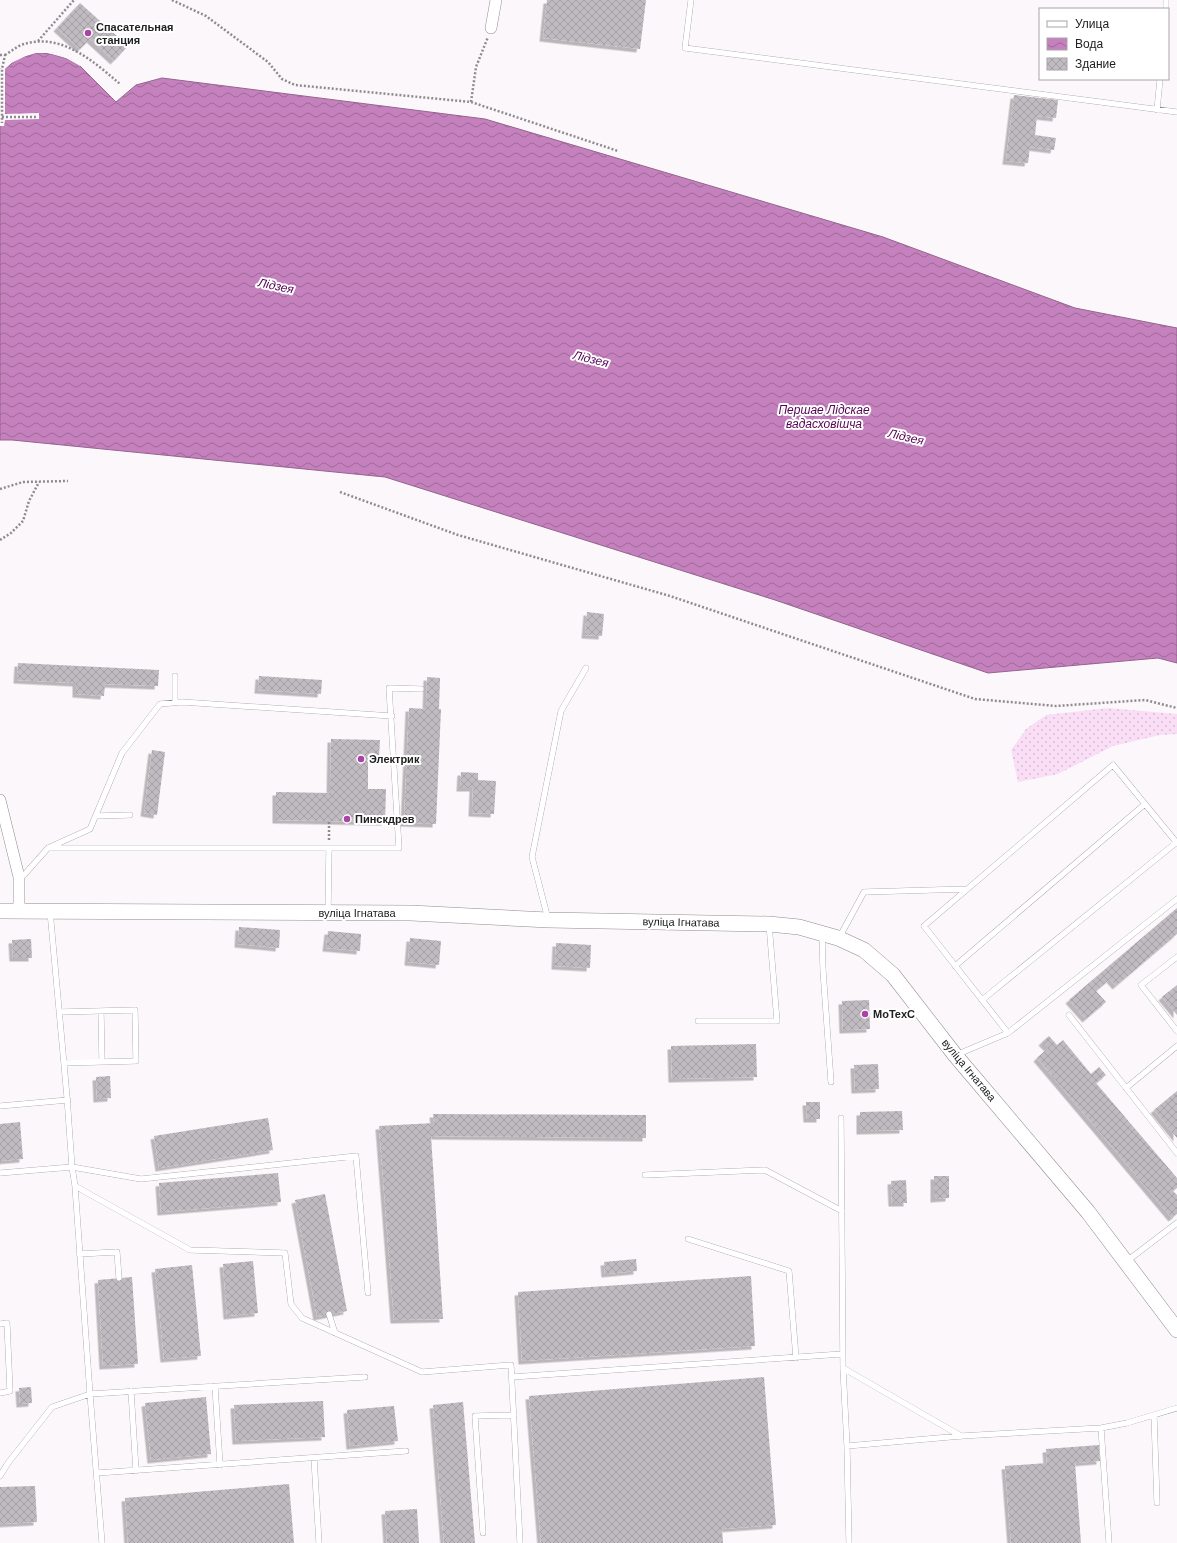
<svg xmlns="http://www.w3.org/2000/svg" width="1177" height="1543" viewBox="0 0 1177 1543" font-family="Helvetica,sans-serif">
	<defs>
		<pattern id="grass-dots" width="8" height="8" patternUnits="userSpaceOnUse"><rect width="8" height="8" fill="#f9def5"/><path d="M2 2h.1M6 6h.1" fill="none" stroke="#d5bed2" stroke-width="1.8" stroke-linecap="round"/></pattern>
		<pattern id="water-waves" width="16" height="10" patternUnits="userSpaceOnUse"><rect width="16" height="10" fill="#c481bd"/><path d="M0 5q4-4 8 0t8 0" fill="none" stroke="#9f6999"/></pattern>
		<pattern id="building-cross-hatch" width="8" height="8" patternUnits="userSpaceOnUse"><rect width="8" height="8" fill="#c0bbc0"/><path d="M0 0l8 8M0 8l8-8" fill="none" stroke="#a5a0a5"/></pattern>
		<filter id="shadow"><feDropShadow dx="-3.5" dy="3.5" stdDeviation="0" flood-color="#0004"/></filter>
	</defs>
	<rect width="100%" height="100%" fill="#fcf7fb"/>
	<path fill="url(#grass-dots)" d="M 1108,708 L 1177,714 L 1177,734 L 1160,735 L 1113,746 L 1058,774 L 1018,782 L 1011,750 L 1026,729 L 1046,715 Z"/>
	<path fill="url(#water-waves)" stroke="#93648e" d="M 36,53 C 53,53 66,57 80,66 L 116,102 L 136,85 L 162,78 L 485,119 L 883,237 L 1075,308 L 1177,328 L 1177,663 L 1158,658 L 988,673 L 775,600 L 385,477 L 12,440 L 0,440 L 0,69 L 5,69 L 17,59 Z"/>
	<path fill="#fcf7fb" d="M 36,51 L 49,51 L 66,56 L 81,65 L 80,66 L 66,58 L 48,53 L 36,53 L 26,56 L 11,63 L 5,69 L 5,114 L 39,113 L 39,119 L 5,120 L 4,126 L 0,126 L 0,69 L 16,58 Z"/>
	<path fill="url(#building-cross-hatch)" filter="url(#shadow)" d="M 547,0 L 646,0 L 640,49 L 543,38 Z
		M 80,3 L 128,46 L 114,61 L 90,39 L 80,49 L 57,28 Z
		M 1014,95 L 1058,100 L 1056,118 L 1037,116 L 1035,135 L 1056,138 L 1054,150 L 1030,147 L 1028,163 L 1006,161 Z
		M 587,612 L 604,614 L 602,636 L 585,635 Z
		M 18,663 L 159,670 L 158,686 L 105,684 L 104,696 L 76,694 L 76,683 L 17,680 Z
		M 259,676 L 322,680 L 321,694 L 258,690 Z
		M 427,677 L 440,678 L 439,709 L 441,709 L 436,824 L 404,823 L 409,708 L 426,709 Z
		M 331,739 L 380,740 L 379,757 L 368,757 L 368,789 L 386,789 L 385,822 L 276,820 L 276,792 L 330,793 Z
		M 152,750 L 165,752 L 157,815 L 144,813 Z
		M 461,772 L 478,773 L 478,780 L 496,781 L 494,814 L 472,813 L 473,788 L 460,788 Z
		M 1177,908 L 1177,934 L 1116,986 L 1110,979 L 1096,991 L 1106,1002 L 1086,1019 L 1069,1000 Z
		M 239,927 L 280,930 L 279,948 L 238,944 Z
		M 328,931 L 361,934 L 360,951 L 326,948 Z
		M 410,938 L 441,941 L 439,965 L 408,962 Z
		M 31,939 L 32,958 L 13,958 L 12,940 Z
		M 556,943 L 591,945 L 590,968 L 555,966 Z
		M 1177,985 L 1177,1015 L 1162,997 Z
		M 869,1000 L 870,1029 L 843,1030 L 842,1001 Z
		M 1049,1036 L 1057,1045 L 1063,1040 L 1091,1074 L 1099,1067 L 1106,1075 L 1096,1083 L 1177,1178 L 1177,1188 L 1173,1191 L 1177,1195 L 1177,1214 L 1172,1218 L 1037,1058 L 1048,1048 L 1042,1042 Z
		M 756,1044 L 757,1077 L 672,1079 L 671,1046 Z
		M 878,1064 L 879,1089 L 855,1090 L 854,1065 Z
		M 110,1076 L 111,1098 L 97,1099 L 96,1077 Z
		M 1177,1091 L 1177,1138 L 1154,1110 Z
		M 806,1102 L 820,1102 L 820,1119 L 807,1119 Z
		M 902,1111 L 903,1130 L 860,1131 L 860,1112 Z
		M 433,1114 L 646,1115 L 646,1138 L 431,1136 L 443,1319 L 394,1320 L 379,1126 L 434,1123 Z
		M 268,1118 L 273,1150 L 159,1168 L 154,1136 Z
		M 20,1122 L 23,1159 L 0,1161 L 0,1124 Z
		M 278,1173 L 281,1202 L 161,1212 L 159,1183 Z
		M 934,1176 L 949,1176 L 949,1198 L 934,1199 Z
		M 906,1180 L 907,1203 L 892,1203 L 891,1181 Z
		M 325,1194 L 347,1311 L 317,1317 L 295,1200 Z
		M 636,1259 L 637,1271 L 605,1274 L 604,1262 Z
		M 253,1261 L 258,1313 L 227,1316 L 223,1264 Z
		M 192,1265 L 201,1356 L 164,1359 L 155,1269 Z
		M 751,1276 L 755,1346 L 522,1361 L 518,1292 Z
		M 132,1277 L 138,1364 L 103,1366 L 98,1280 Z
		M 764,1377 L 776,1525 L 722,1529 L 723,1543 L 541,1543 L 529,1396 Z
		M 31,1387 L 32,1403 L 20,1404 L 19,1388 Z
		M 206,1397 L 211,1454 L 151,1460 L 145,1403 Z
		M 323,1401 L 325,1437 L 236,1441 L 234,1405 Z
		M 463,1402 L 475,1543 L 444,1543 L 433,1405 Z
		M 394,1406 L 398,1441 L 350,1446 L 347,1410 Z
		M 1099,1445 L 1100,1461 L 1075,1463 L 1081,1543 L 1011,1543 L 1005,1466 L 1047,1463 L 1046,1449 Z
		M 289,1484 L 294,1543 L 128,1543 L 125,1498 Z
		M 35,1486 L 37,1522 L 0,1524 L 0,1487 Z
		M 417,1509 L 419,1543 L 387,1543 L 385,1511 Z"/>
	<g fill="none" stroke-linecap="round" stroke-linejoin="round">
		<defs>
			<path id="lane" d="M 691,0 L 685,48 L 1177,112
				M 1166,9 L 1166,0
				M 1157,110 L 1160,79
				M 175,702 L 175,676
				M 96,816 L 130,815
				M 48,848 L 399,848 L 389,688 L 421,689
				M 19,877 L 24,875 L 48,848 L 90,829 L 122,753 L 160,704 L 182,702 L 392,716
				M 50,911 L 67,1097 L 72,1167 L 75,1186 L 90,1394 L 102,1543
				M 328,912 L 329,848
				M 548,919 L 532,857 L 561,711 L 586,668
				M 822,935 L 823,970 L 831,1082
				M 839,938 L 864,892 L 967,889
				M 1177,957 L 1141,985 L 1177,1031
				M 955,966 L 1145,804
				M 982,1000 L 1177,842
				M 101,1011 L 102,1062
				M 60,1012 L 135,1010 L 136,1061 L 64,1063
				M 1069,1015 L 1177,1153
				M 698,1021 L 777,1021 L 769,924
				M 1008,1033 L 924,926 L 1113,765 L 1177,843
				M 956,1055 L 1008,1033 L 1177,899
				M 1126,1088 L 1177,1046
				M 0,1106 L 68,1100
				M 841,1118 L 843,1368 L 847,1446 L 849,1543
				M 0,1173 L 72,1167 L 141,1179 L 356,1156 L 368,1293
				M 645,1175 L 765,1170 L 842,1211
				M 75,1186 L 190,1250 L 285,1253 L 291,1304 L 302,1318 L 422,1372 L 511,1365 L 520,1543
				M 688,1239 L 789,1271 L 796,1358
				M 79,1254 L 117,1252 L 119,1278
				M 1127,1261 L 1177,1223
				M 329,1314 L 335,1333
				M 0,1324 L 7,1323 L 10,1391 L 0,1393
				M 843,1368 L 961,1436
				M 512,1377 L 842,1354
				M 215,1386 L 220,1465
				M 131,1391 L 136,1471
				M 1154,1415 L 1157,1503
				M 1101,1428 L 1109,1543
				M 847,1446 L 961,1436 L 1101,1428 L 1127,1423 L 1177,1408
				M 314,1458 L 319,1543
				M 97,1473 L 406,1451
				M 0,1476 L 8,1463 L 52,1407 L 90,1394 L 365,1377
				M 483,1533 L 475,1416 L 514,1415"/>
			<path id="street" d="M 491,28 L 496,0
				M 0,800 L 19,877 L 19,911"/>
			<path id="secondary" d="M 0,911 L 411,913 L 548,920 L 769,924 L 799,927 L 838,938 L 864,950 L 893,975 L 955,1055 L 1088,1212 L 1177,1330"/>
		</defs>
		<use href="#lane" stroke="#918c90" stroke-width="6"/>
		<use href="#street" stroke="#918c90" stroke-width="12"/>
		<use href="#secondary" stroke="#918c90" stroke-width="16"/>
		<path stroke="#8e8b8d" stroke-width="2.5" stroke-dasharray="2 2" stroke-linecap="butt" d="M 172,0 L 206,16 L 268,62 L 282,79 L 295,85 L 471,102 L 618,151
			M 38,41 L 74,0
			M 0,55 L 5,55 L 2,69 L 2,123
			M 5,55 C 10,52 15,48 21,45 C 60,31 93,61 120,84
			M 471,102 L 476,67 L 488,37
			M 2,117 L 36,117
			M 0,489 L 23,482 L 68,481
			M 340,492 L 458,535 L 670,596 L 975,699 L 1056,706 L 1145,700 L 1177,708
			M 0,540 L 11,533 L 23,521 L 29,501 L 39,482
			M 329,840 L 329,821"/>
		<use href="#lane" stroke="#fff" stroke-width="5.5"/>
		<use href="#street" stroke="#fff" stroke-width="11"/>
		<use href="#secondary" stroke="#fff" stroke-width="15"/>
	</g>
	<g fill="#ab42a5" stroke="#fff" stroke-width="1.5">
		<circle cx="88" cy="33" r="4"/>
		<circle cx="361" cy="759" r="4"/>
		<circle cx="347" cy="819" r="4"/>
		<circle cx="865" cy="1014" r="4"/>
	</g>
	<g text-anchor="middle" stroke-width="4" stroke-linejoin="round" paint-order="stroke">
		<g font-size="11" font-weight="bold" fill="#222122" stroke="#fff" text-anchor="start">
			<text x="96" y="31">Спасательная<tspan x="96" dy="13">станция</tspan></text>
			<text x="369" y="763">Электрик</text>
			<text x="355" y="823">Пинскдрев</text>
			<text x="873" y="1018">MoTexC</text>
		</g>
		<g font-size="11" fill="#222122" stroke="#fff">
			<text x="357" y="917">вуліца Ігнатава</text>
			<text transform="translate(681 922) rotate(1)" y="4">вуліца Ігнатава</text>
			<text transform="translate(969 1070) rotate(50)" y="4">вуліца Ігнатава</text>
		</g>
		<g font-size="12" font-style="italic" fill="#570254" stroke="#fff">
			<text transform="translate(276 286) rotate(12)" y="4">Лідзея</text>
			<text transform="translate(591 359) rotate(14)" y="4">Лідзея</text>
			<text x="824" y="414">Першае Лідскае<tspan x="824" dy="14">вадасховішча</tspan></text>
			<text transform="translate(906 437) rotate(13)" y="4">Лідзея</text>
		</g>
	</g>
	<rect x="1039" y="8" width="130" height="72" fill="#ffffff" stroke="#a7a6a7"/>
	<rect x="1047" y="21" width="20" height="6" fill="#ffffff" stroke="#a7a6a7"/>
	<text x="1075" y="28" font-size="12" fill="#222122">Улица</text>
	<rect x="1047" y="38" width="20" height="12" fill="url(#water-waves)" stroke="#a7a6a7"/>
	<text x="1075" y="48" font-size="12" fill="#222122">Вода</text>
	<rect x="1047" y="58" width="20" height="12" fill="url(#building-cross-hatch)" stroke="#a7a6a7"/>
	<text x="1075" y="68" font-size="12" fill="#222122">Здание</text>
</svg>
